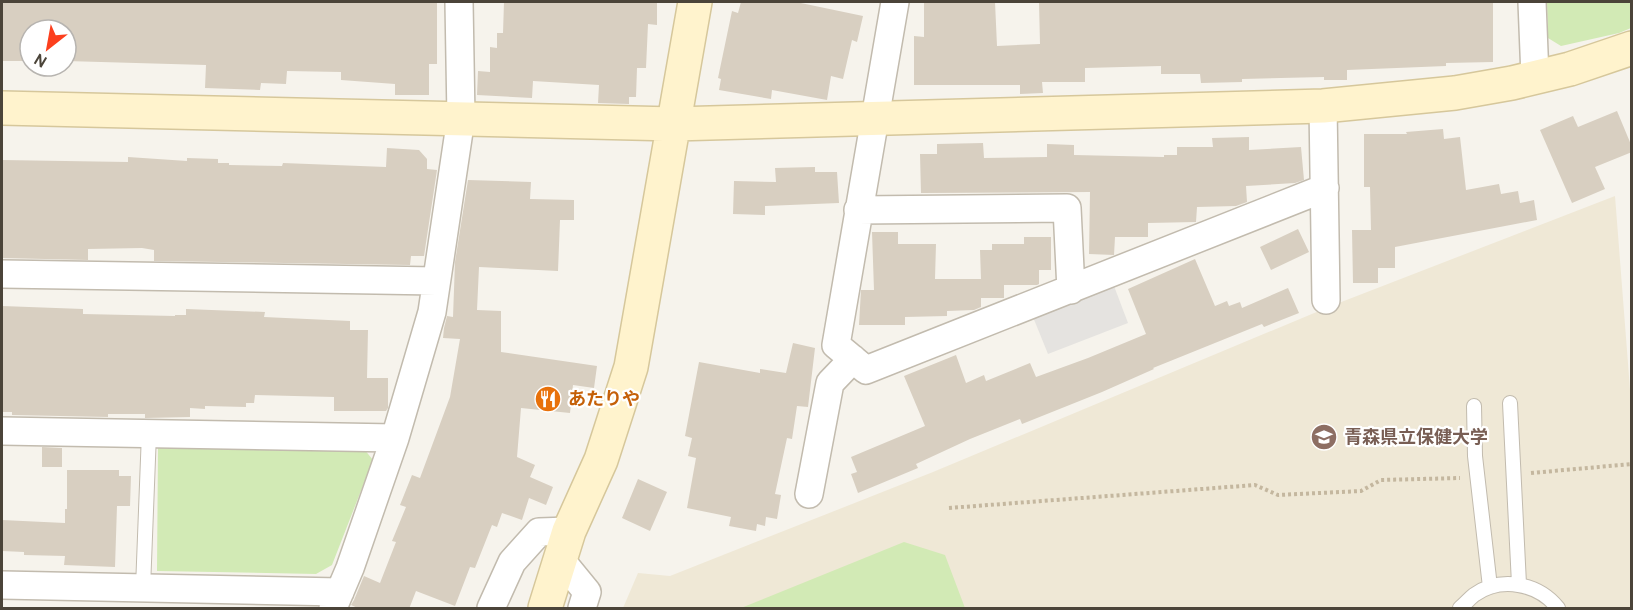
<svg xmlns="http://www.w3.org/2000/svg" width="1633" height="610" viewBox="0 0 1633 610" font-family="Overpass,'Noto Sans JP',sans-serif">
	<rect width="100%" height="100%" fill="#f6f3ec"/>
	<path fill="#efe8d6" d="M 1615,196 L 1631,402 L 1631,608 L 623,608 L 638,573 L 670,576 L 933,472 L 1331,306 Z"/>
	<path fill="#d2eab5" d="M 1547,2 L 1631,2 L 1631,28 L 1619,33 L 1561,46 L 1548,38 Z
		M 158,448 L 364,449 L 373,460 L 332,565 L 316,574 L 157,571 Z
		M 904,542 L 945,555 L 965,608 L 741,608 Z"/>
	<path fill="#e5e3e0" d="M 1114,286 L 1128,323 L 1048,354 L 1033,317 Z"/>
	<path fill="#d8cfc1" d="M 2,2 L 437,2 L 437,64 L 429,64 L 429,95 L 395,95 L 395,84 L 341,80 L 341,72 L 287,71 L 286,84 L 261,83 L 260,90 L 205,88 L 206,65 L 66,61 L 66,30 L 30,30 L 30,61 L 2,61 Z
		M 504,2 L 657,2 L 657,25 L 648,24 L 646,68 L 637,68 L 636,97 L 629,97 L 629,104 L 598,103 L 599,85 L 533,81 L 532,98 L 477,95 L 478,71 L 490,72 L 490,47 L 497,48 L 497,33 L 503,33 Z
		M 741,2 L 796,2 L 863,16 L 857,42 L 852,40 L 843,79 L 831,76 L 827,100 L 772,90 L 771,99 L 719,90 L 721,79 L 718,78 L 732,11 L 738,13 Z
		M 924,2 L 995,2 L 997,46 L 1040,44 L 1039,2 L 1493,2 L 1493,62 L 1446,63 L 1446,66 L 1347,70 L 1347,80 L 1324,80 L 1324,77 L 1242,79 L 1242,82 L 1201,83 L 1200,74 L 1161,74 L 1161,66 L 1085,68 L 1085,82 L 1042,82 L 1043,93 L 1020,94 L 1020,85 L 914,85 L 914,36 L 924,37 Z
		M 1617,111 L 1632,147 L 1632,152 L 1595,167 L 1605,189 L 1572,203 L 1540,130 L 1573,116 L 1578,127 Z
		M 1443,129 L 1444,139 L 1460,137 L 1466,190 L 1499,184 L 1501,194 L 1518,191 L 1520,203 L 1534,200 L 1537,220 L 1395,247 L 1395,268 L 1378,268 L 1378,283 L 1353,283 L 1352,230 L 1371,230 L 1370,187 L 1364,187 L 1364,134 L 1407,134 L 1406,132 Z
		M 1249,137 L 1249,150 L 1301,147 L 1304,180 L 1295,183 L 1246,186 L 1247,202 L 1236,206 L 1197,207 L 1196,222 L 1148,223 L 1148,237 L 1115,237 L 1114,255 L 1089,254 L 1090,192 L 921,193 L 920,154 L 937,154 L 937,144 L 983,143 L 984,158 L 1047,157 L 1047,144 L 1074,145 L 1074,155 L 1164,157 L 1164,155 L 1177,155 L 1177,147 L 1213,147 L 1212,138 Z
		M 387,148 L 419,150 L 427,159 L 427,169 L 437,170 L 424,256 L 411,256 L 410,265 L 154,261 L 154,250 L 142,248 L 88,249 L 88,260 L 2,258 L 2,160 L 128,162 L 128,157 L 187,161 L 187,158 L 218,159 L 218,163 L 229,163 L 229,165 L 282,166 L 283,163 L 386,167 Z
		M 815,167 L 815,172 L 837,172 L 839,203 L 765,206 L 765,215 L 733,214 L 734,181 L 776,182 L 775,168 Z
		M 468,180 L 531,182 L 530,199 L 574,200 L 574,220 L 560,220 L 558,271 L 479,267 L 477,310 L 501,311 L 501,352 L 597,366 L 594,388 L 573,385 L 570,413 L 521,408 L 517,457 L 535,465 L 530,477 L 553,487 L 546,505 L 529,498 L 522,520 L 502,513 L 497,527 L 492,525 L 475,568 L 470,567 L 455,606 L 416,591 L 409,609 L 360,609 L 351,605 L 354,600 L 364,576 L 380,583 L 396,542 L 392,541 L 406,507 L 400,505 L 412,475 L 420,478 L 450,397 L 460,339 L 443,338 L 444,328 L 447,316 L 453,317 L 455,262 Z
		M 1298,229 L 1309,252 L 1271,270 L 1260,247 Z
		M 872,232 L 898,232 L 898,244 L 936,244 L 935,279 L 981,279 L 980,250 L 992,250 L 992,244 L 1024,244 L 1024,237 L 1051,237 L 1051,270 L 1039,270 L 1039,284 L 1037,285 L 1004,285 L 1004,298 L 981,298 L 981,307 L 974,310 L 947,311 L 947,316 L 905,317 L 905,325 L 859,325 L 861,290 L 874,290 Z
		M 1195,259 L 1215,306 L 1227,301 L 1229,306 L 1240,302 L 1242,308 L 1288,288 L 1299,313 L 1264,327 L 1262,324 L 1153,368 L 1154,369 L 1102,392 L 1022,424 L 1020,419 L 970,439 L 916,464 L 918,468 L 858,493 L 851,474 L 857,472 L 851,457 L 925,426 L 904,376 L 956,355 L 966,383 L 984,375 L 986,381 L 1030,363 L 1036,377 L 1088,358 L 1146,334 L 1128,289 Z
		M 2,306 L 83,309 L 83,314 L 175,316 L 175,315 L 186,315 L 186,309 L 265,312 L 264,317 L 350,321 L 350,330 L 368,330 L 367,378 L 388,378 L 388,408 L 386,411 L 334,411 L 334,397 L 255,395 L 254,403 L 246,403 L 246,407 L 205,406 L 205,409 L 190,408 L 190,417 L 145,418 L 145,414 L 108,414 L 108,417 L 12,415 L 12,412 L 2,412 Z
		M 793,343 L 815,348 L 808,407 L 797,406 L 792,439 L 787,438 L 775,494 L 781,495 L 777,519 L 766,517 L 765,526 L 757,524 L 756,531 L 729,526 L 731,517 L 687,508 L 696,458 L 688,456 L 692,438 L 685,436 L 699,362 L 760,373 L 760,369 L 786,373 Z
		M 42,447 L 62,448 L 62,467 L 42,467 Z
		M 67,470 L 119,470 L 119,476 L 131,476 L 130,506 L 117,506 L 115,567 L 64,565 L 65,556 L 24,555 L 24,552 L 2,551 L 2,520 L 65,523 L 65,509 L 67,509 Z
		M 638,479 L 667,492 L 650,531 L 622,518 Z"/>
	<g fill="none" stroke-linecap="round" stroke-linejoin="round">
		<defs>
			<path id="lane" d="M 1510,403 L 1519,584
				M 1474,406 L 1475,456 L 1490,587
				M 143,588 L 149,433
				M 1460,608 C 1465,604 1469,599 1474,595 C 1501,576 1538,583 1558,608"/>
			<path id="street" d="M 895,2 L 836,345 L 866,370 L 1325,188
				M 1532,2 L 1535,77
				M 1323,106 L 1326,300
				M 858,210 L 1067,208 L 1071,290
				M 2,274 L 436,281
				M 2,431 L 395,438
				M 809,494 L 830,383 L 853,359
				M 560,559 L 587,592 L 582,608
				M 2,585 L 340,592
				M 333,608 L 350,568 L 395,438 L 432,312 L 461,118 L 459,2
				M 491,608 L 512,562 L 539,532 L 569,531"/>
			<path id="secondary" d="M 2,108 L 674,124 L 1323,106 L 1455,93 L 1512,83 L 1570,69 L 1632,48
				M 545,608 L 569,531 L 601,460 L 631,367 L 695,2"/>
		</defs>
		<use href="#lane" stroke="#c2bbae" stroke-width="16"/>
		<use href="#street" stroke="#c2bbae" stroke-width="30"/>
		<use href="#secondary" stroke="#d6c79b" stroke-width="36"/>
		<path stroke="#c4b79f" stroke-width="4" stroke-dasharray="3 3" stroke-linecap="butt" d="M 1531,473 L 1632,464
			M 949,508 L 1255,485 L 1278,495 L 1361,491 L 1381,480 L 1460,478"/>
		<use href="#lane" stroke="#fff" stroke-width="14"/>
		<use href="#street" stroke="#fff" stroke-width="27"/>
		<use href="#secondary" stroke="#fff3cd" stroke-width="33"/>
	</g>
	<defs>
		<symbol id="restaurant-disc" viewBox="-11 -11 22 22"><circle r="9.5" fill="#e8710a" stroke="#fff"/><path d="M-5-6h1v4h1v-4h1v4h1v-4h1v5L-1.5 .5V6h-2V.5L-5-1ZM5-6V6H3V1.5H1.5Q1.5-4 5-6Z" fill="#fff"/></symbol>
		<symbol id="university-disc" viewBox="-11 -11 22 22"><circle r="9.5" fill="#8d6e63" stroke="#fff"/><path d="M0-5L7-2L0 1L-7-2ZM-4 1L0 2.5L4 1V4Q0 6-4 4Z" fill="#fff"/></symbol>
	</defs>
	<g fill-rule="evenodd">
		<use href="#restaurant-disc" x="533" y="384" width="30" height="30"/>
		<use href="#university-disc" x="1309" y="422" width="30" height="30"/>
	</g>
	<g text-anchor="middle" stroke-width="4.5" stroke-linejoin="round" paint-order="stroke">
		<g font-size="18" font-weight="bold" fill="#c56008" stroke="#fff" text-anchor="start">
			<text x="568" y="405">あたりや</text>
		</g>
		<g font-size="18" font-weight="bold" fill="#785e54" stroke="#fff" text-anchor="start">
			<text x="1344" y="443">青森県立保健大学</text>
		</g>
	</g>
	<rect width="1633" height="610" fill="none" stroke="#4b4439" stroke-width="6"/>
	<g transform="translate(48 48) rotate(211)"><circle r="28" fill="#ffffff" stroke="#b7b4b0" stroke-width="1.5"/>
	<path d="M0-4.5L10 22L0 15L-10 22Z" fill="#fc3f1d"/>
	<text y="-9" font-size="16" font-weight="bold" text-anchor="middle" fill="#4b4439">N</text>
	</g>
</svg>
